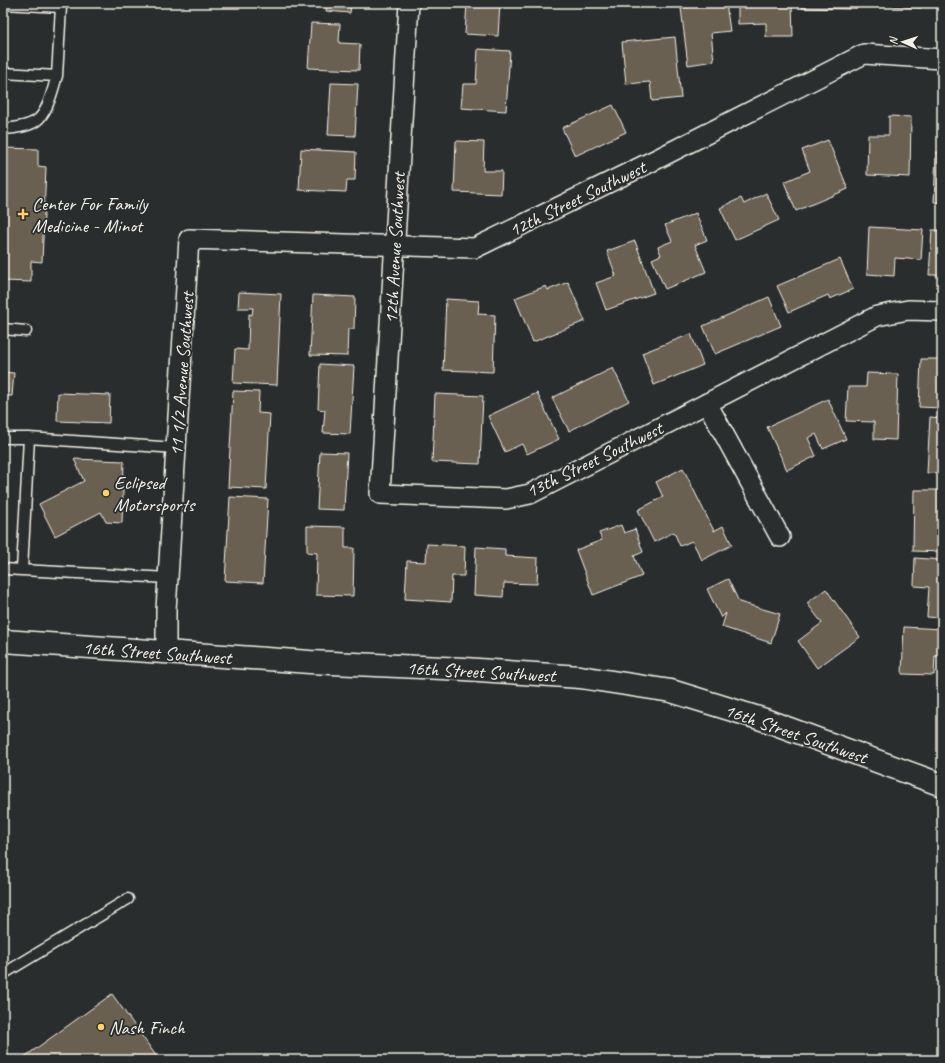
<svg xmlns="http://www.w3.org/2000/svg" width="945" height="1063" viewBox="0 0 945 1063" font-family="Caveat,sans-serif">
	<rect width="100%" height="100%" fill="#2a2d2e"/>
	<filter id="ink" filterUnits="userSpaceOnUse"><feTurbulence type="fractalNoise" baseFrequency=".025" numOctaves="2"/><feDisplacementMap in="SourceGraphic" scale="8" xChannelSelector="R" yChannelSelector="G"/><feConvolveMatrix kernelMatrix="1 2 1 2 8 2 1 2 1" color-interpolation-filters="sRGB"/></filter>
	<g filter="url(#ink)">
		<path fill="#696051" stroke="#f4f1e8" d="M 327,3 L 351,3 L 350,13 L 326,11 Z
			M 467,3 L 500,3 L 498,36 L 465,34 Z
			M 721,3 L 726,3 L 730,31 L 711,33 L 714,61 L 688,65 L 681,8 Z
			M 738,3 L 792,3 L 793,37 L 766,37 L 766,23 L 738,24 Z
			M 802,3 L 849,3 L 849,9 L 802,8 Z
			M 872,3 L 921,3 L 921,8 L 872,5 Z
			M 311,23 L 340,24 L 339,43 L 360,44 L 359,70 L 308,68 Z
			M 675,37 L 681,98 L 652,101 L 650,82 L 626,84 L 622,42 Z
			M 478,49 L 510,51 L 506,111 L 461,108 L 463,84 L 476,84 Z
			M 331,83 L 358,84 L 355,136 L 328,135 Z
			M 613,105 L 626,132 L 575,156 L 562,128 Z
			M 889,116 L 911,117 L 910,177 L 867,175 L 868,135 L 889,135 Z
			M 828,140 L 848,189 L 796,211 L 784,182 L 810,171 L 802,150 Z
			M 456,141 L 484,142 L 483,171 L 502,171 L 501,194 L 454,192 Z
			M 3,148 L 38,149 L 38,166 L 46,167 L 42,262 L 31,261 L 31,282 L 3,281 Z
			M 301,149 L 356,152 L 355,180 L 347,180 L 346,192 L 299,190 Z
			M 936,152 L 942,153 L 942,203 L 934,202 Z
			M 766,193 L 779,220 L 735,240 L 720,208 L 741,198 L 744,204 Z
			M 696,213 L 707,240 L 695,245 L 706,272 L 665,289 L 652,259 L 661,255 L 658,247 L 672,241 L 665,225 Z
			M 869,227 L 923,230 L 921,260 L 895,258 L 894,276 L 867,274 Z
			M 932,230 L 942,230 L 942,275 L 929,275 Z
			M 635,241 L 654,293 L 606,310 L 596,283 L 616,276 L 607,251 Z
			M 840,259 L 853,289 L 830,299 L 828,295 L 789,312 L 777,286 Z
			M 568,282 L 585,321 L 533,342 L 515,298 L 546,286 L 548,290 Z
			M 239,292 L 281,294 L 277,385 L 233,383 L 235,349 L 248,350 L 249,314 L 252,315 L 253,308 L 238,308 Z
			M 313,295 L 355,297 L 354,329 L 348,329 L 347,356 L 310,355 Z
			M 769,297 L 781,326 L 715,354 L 703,326 Z
			M 446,299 L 479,301 L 478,314 L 495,315 L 493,372 L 443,370 Z
			M 691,334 L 703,365 L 654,385 L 642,353 Z
			M 921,359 L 942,359 L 942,408 L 919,407 Z
			M 320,364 L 354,366 L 350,434 L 323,433 L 325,410 L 318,409 Z
			M 613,368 L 629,401 L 569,431 L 552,398 Z
			M 3,372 L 14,373 L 12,396 L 3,396 Z
			M 867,373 L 898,374 L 896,440 L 874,439 L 874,422 L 846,421 L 848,387 L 866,387 Z
			M 233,391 L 259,392 L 258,413 L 270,414 L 266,489 L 228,487 Z
			M 58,393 L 110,395 L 109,423 L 57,421 Z
			M 537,393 L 559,439 L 527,454 L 522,444 L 505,452 L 488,416 Z
			M 435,394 L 483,396 L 480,464 L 432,462 Z
			M 828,399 L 846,439 L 823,449 L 816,434 L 808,438 L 816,456 L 787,470 L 767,427 Z
			M 930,417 L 942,418 L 942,474 L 927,473 Z
			M 320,452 L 347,453 L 344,510 L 317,509 Z
			M 74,459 L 124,461 L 122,523 L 106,522 L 101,512 L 55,536 L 39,504 L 84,481 Z
			M 683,468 L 714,531 L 723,526 L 732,545 L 702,560 L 692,541 L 680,546 L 674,532 L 654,542 L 638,510 L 663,497 L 656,482 Z
			M 914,490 L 942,490 L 942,552 L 913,551 Z
			M 230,497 L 268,499 L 263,583 L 225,581 Z
			M 621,525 L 624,533 L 635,529 L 643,552 L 634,556 L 642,576 L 593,595 L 576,550 L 602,540 L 599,533 Z
			M 307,526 L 345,527 L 345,548 L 354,548 L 353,596 L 316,595 L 317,553 L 307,552 Z
			M 427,544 L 465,546 L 464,576 L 452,576 L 451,602 L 405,599 L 407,561 L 426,562 Z
			M 476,547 L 505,549 L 505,556 L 538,558 L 537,584 L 504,583 L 503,597 L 474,595 Z
			M 915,558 L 942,560 L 942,618 L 927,617 L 929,587 L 914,586 Z
			M 728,579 L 739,602 L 780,614 L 771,643 L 722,627 L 726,613 L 721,618 L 707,589 Z
			M 826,589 L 860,637 L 817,668 L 798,641 L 822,623 L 807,603 Z
			M 904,627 L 942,629 L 942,656 L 935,656 L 934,675 L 902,674 Z
			M 112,994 L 159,1060 L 20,1060 Z"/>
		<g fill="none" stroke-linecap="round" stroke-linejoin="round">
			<defs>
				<path id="lane" d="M 3,4 L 61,7 L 57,76 L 3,73
					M 3,129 C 14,128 27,127 36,121 C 48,113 53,88 57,76
					M 3,329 L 26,331
					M 3,438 L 29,438 L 176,448
					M 29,438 L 22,570 L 168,578
					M 3,569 L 22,570
					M 3,974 L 128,899"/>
				<path id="street" d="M 409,3 L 380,494 L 506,499 L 530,494 L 877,316 L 908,310 L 942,311
					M 707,403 L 780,537
					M 166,652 L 166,610 L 189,239 L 475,248 L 659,158 L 864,54 L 942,59"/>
				<path id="secondary" d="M 3,641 L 310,662 L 464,669 L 580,677 L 671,691 L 765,720 L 942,785"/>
			</defs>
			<use href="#lane" stroke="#f4f1e8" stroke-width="13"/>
			<use href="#street" stroke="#f4f1e8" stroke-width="22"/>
			<use href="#secondary" stroke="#f4f1e8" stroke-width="25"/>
			<use href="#lane" stroke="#2a2d2e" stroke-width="10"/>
			<use href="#street" stroke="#2a2d2e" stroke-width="19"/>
			<use href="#secondary" stroke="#2a2d2e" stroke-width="22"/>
		</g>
	</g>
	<g fill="#ffd166" stroke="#2a2d2e" stroke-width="1.5">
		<path d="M21 208h4v4h4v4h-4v4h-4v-4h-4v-4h4z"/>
		<circle cx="106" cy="493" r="4"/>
		<circle cx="101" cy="1027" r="4"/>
	</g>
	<g text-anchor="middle" stroke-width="3.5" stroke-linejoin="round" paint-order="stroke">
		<g font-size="19" fill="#f4f1e8" stroke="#2a2d2e">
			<text transform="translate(577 198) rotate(-26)" y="7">12th Street Southwest</text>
			<text transform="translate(394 248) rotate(-87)" y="7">12th Avenue Southwest</text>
			<text transform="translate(181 374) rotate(-86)" y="7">11 1/2 Avenue Southwest</text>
			<text transform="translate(594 459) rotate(-26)" y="7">13th Street Southwest</text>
			<text transform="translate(157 652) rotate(4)" y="7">16th Street Southwest</text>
			<text transform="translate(481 671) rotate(3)" y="7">16th Street Southwest</text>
			<text transform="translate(796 733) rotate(19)" y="7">16th Street Southwest</text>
		</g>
		<g font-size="19" fill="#f4f1e8" stroke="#2a2d2e" text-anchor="start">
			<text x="32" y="210">Center For Family<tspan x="32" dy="22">Medicine - Minot</tspan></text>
			<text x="114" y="489">Eclipsed<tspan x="114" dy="22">Motorsports</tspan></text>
			<text x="109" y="1034">Nash Finch</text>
		</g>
	</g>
	<rect width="945" height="1063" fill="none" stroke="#2a2d2e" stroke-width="16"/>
	<rect x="8" y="8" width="929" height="1047" fill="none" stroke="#f4f1e8" stroke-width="1.5" filter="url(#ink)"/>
	<g transform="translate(903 42) rotate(273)" stroke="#2a2d2e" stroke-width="3" paint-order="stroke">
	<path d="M0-3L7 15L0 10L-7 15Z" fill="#f4f1e8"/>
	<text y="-6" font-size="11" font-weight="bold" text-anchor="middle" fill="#f4f1e8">N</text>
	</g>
</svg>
